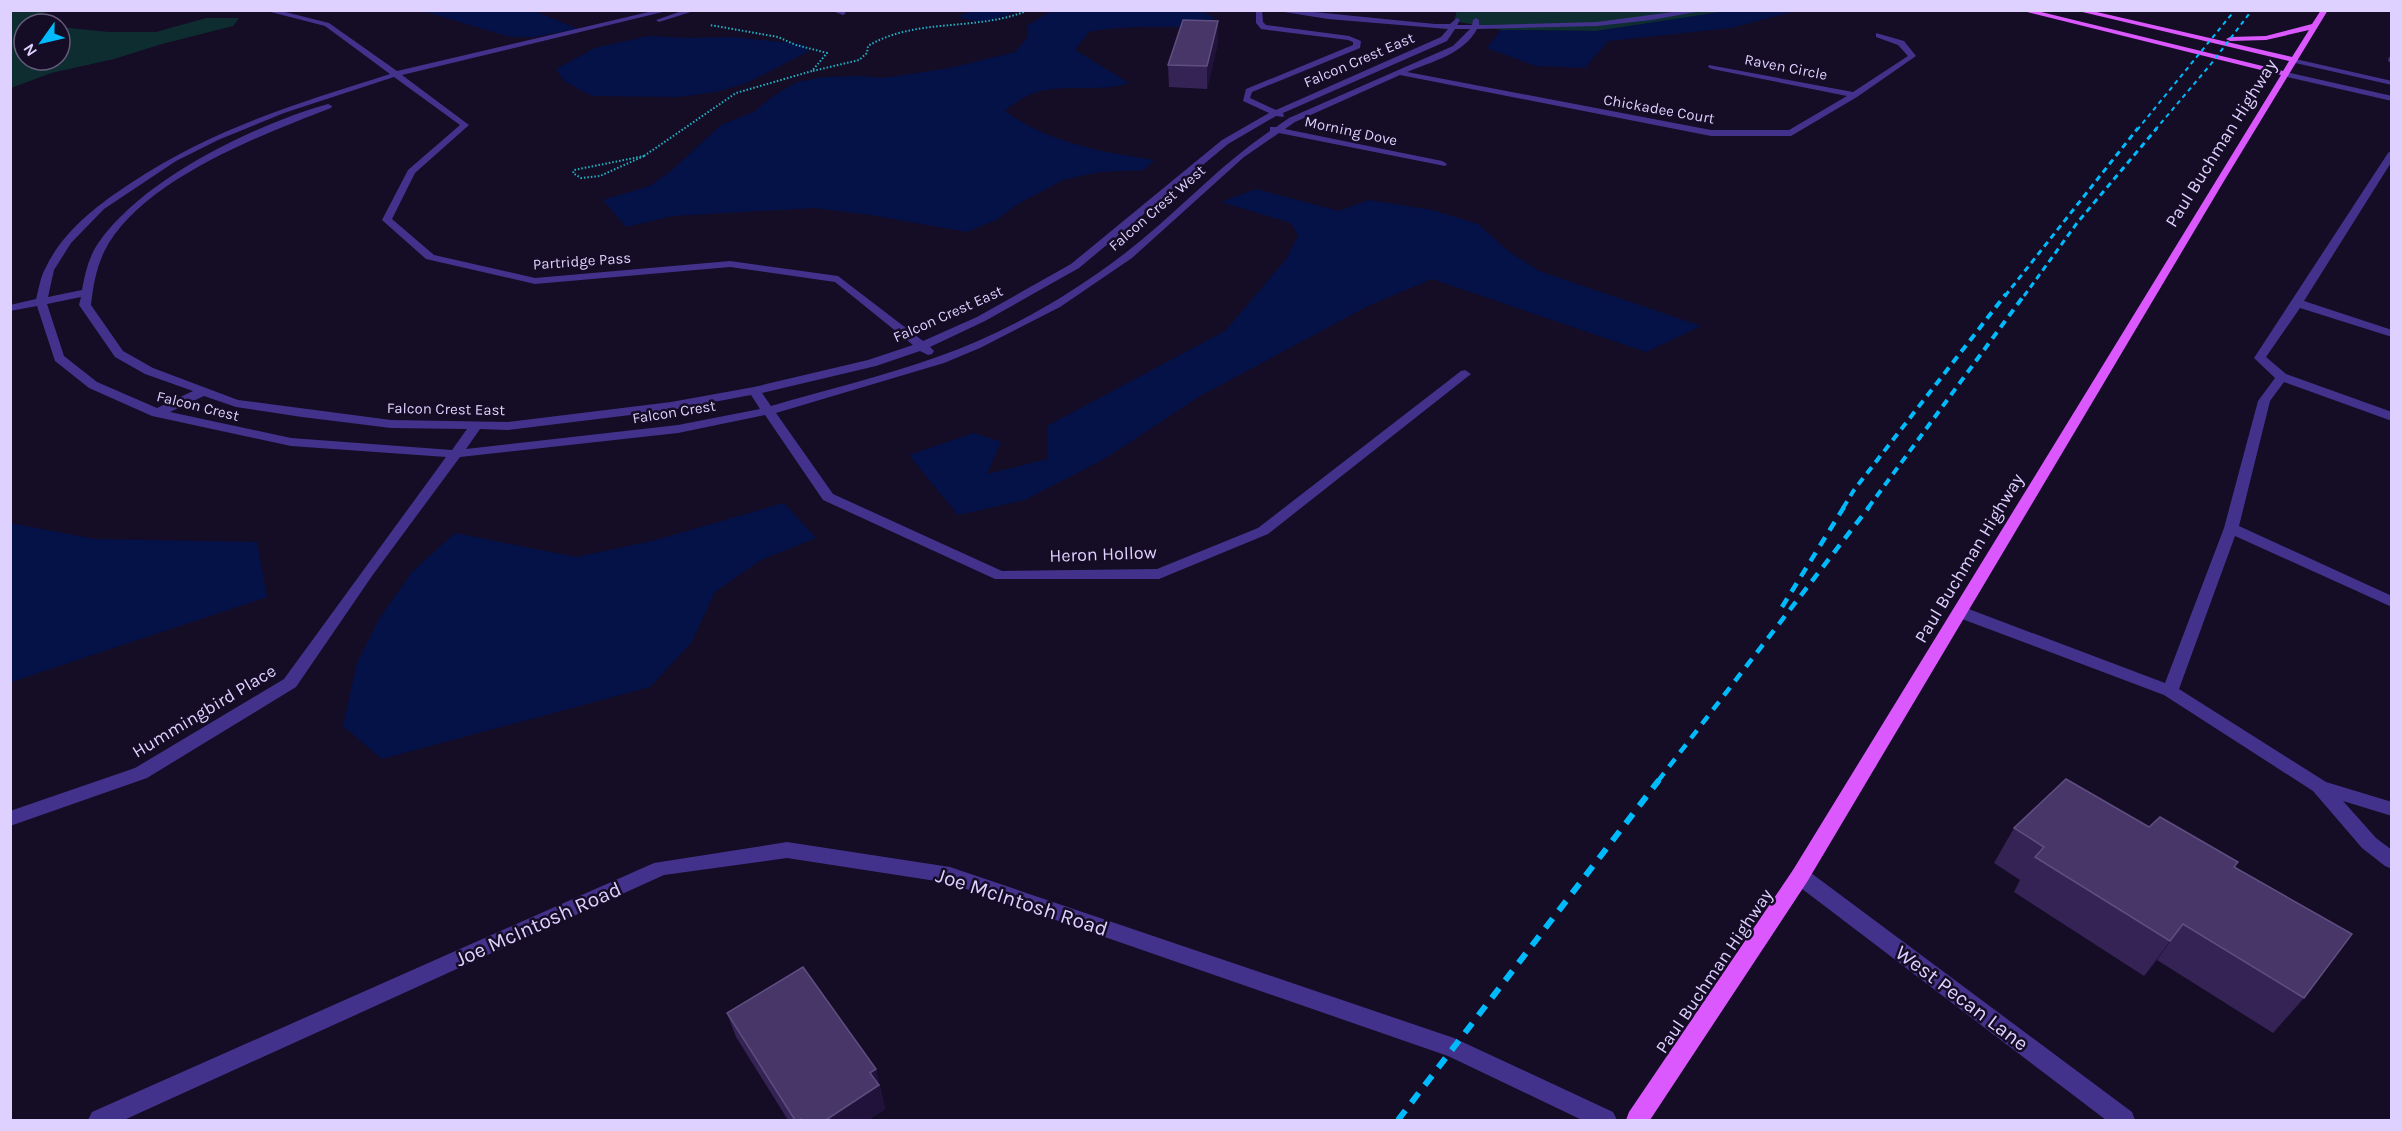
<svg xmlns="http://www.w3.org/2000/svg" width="2402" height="1131" viewBox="0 0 2402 1131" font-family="Karla,sans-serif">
	<rect width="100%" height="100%" fill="#150c26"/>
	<path fill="#0e2d31" d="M 11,10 L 47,11 L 24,24 L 24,60 L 60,60 L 60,27 L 109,32 L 156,32 L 206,18 L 239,18 L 233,26 L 162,44 L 114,59 L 51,73 L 11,88 Z
		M 1457,10 L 1732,11 L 1597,31 L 1501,30 L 1454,21 Z"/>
	<path fill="#041247" d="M 976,10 L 1016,10 L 1016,11 C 998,19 978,26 959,16 Z
		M 1201,10 L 1214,18 L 1211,26 C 1170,29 1129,24 1089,32 L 1075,50 L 1129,83 C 1083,97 1046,73 1005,111 C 1046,142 1104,153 1154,160 L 1144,170 L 1099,172 L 1063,180 L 1016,205 L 998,219 L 967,232 L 871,215 L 815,208 L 673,216 L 626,227 L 603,200 L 650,186 L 672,170 L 721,125 L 754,112 L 773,96 L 797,82 L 824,77 L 860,76 L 884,78 L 950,68 L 1015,52 L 1028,37 L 1027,26 L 1051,11 Z
		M 1732,10 L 1795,11 L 1731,28 L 1608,41 L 1585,68 L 1536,66 L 1487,48 L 1501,30 L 1597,31 Z
		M 423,11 L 535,11 L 578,29 L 534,37 L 510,37 Z
		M 648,36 L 686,38 L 732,37 L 801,44 L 809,51 L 747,83 L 716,92 L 679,97 L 592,96 L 564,81 L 556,69 L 595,48 Z
		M 1256,189 L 1339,211 L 1369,200 L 1432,210 L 1478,224 L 1508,251 L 1539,271 L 1701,326 L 1646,352 L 1432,279 L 1368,306 L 1200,396 L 1106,458 L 1025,500 L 958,515 L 909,455 L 974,433 L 1001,442 L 987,474 L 1048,459 L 1047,426 L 1225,331 L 1287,258 L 1298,236 L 1291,223 L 1221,202 Z
		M 784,503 L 816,538 L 761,560 L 715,592 L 691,643 L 650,687 L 382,759 L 343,726 L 357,663 L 379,619 L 412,572 L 455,533 L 576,557 L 652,541 Z
		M 10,523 L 95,539 L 257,542 L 267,597 L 11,682 Z"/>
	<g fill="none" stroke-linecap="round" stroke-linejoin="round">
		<path stroke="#21b3c3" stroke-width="2" stroke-dasharray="1.5 2" stroke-linecap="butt" d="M 813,71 L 859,60 L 867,53 L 868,46 C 916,17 977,32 1029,10
			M 644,156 L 600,176 L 581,178 L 573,173 L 574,170 Z
			M 644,156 L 736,93 L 812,71 L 827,53 L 796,45 L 778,37 L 710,25"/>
		<path fill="#43328b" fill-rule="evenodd" d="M 263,10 L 277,10 L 329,23 L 397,71 L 657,10 L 671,10 L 402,75 L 469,125 L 415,173 L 392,219 L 434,255 L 535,278 L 730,261 L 838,276 L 923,341 L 977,317 L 1071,264 L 1222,140 L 1269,113 L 1243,101 L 1246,89 L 1353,45 L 1353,42 L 1348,40 L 1261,29 L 1256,23 L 1256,10 L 1262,10 L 1263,22 L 1266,25 L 1349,36 L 1361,41 L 1360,48 L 1252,92 L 1250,98 L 1276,110 L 1441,37 L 1448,29 L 1328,19 L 1272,10 L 1294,10 L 1435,24 L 1450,24 L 1457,18 L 1460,20 L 1457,25 L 1472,25 L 1473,20 L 1476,18 L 1479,20 L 1479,25 L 1489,25 L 1597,22 L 1688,10 L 1707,10 L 1651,20 L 1597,26 L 1477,29 C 1464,54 1431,62 1407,72 L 1711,130 L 1789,130 L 1847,96 L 1712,69 L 1708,67 L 1709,65 L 1853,92 L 1908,56 L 1898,45 L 1876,37 L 1876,33 L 1904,41 L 1916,56 L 1857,97 L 1791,136 L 1711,136 L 1400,75 L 1295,122 L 1285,129 L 1442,161 L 1447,164 L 1445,166 L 1279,133 L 1244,157 L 1132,258 L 1060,307 L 980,348 L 944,363 L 776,413 L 833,494 L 1002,571 L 1157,569 L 1258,528 L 1461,371 L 1465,370 L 1471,374 L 1268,534 L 1159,579 L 995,579 L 823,500 L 765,415 L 678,433 L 460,457 L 372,576 L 296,687 L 147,778 L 10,826 L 10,811 L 135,768 L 284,679 L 446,457 L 291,446 L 152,416 L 89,388 L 55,361 L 37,306 L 10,311 L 10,305 L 36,299 C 39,289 40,278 45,269 C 63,231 96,206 131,183 C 214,128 296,104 390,74 L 325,26 ZM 1455,29 L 1470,29 L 1453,46 L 1289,118 L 1276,127 L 1270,127 L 1270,131 C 1217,167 1175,215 1124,254 C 1068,297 1003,334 937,357 C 883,376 826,390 771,406 L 762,393 L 876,366 L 920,351 L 928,355 L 932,354 L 934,351 L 930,347 L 985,321 L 1079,268 L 1228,144 L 1276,116 L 1284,117 L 1283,113 L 1447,41 ZM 394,77 L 460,125 L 408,170 L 382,220 L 426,259 L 535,284 L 730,267 L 835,282 L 913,345 L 868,360 L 754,387 L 671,402 L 507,422 L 391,420 L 238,400 L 153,368 L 123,351 L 91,305 C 93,287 96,269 104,252 C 139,181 261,135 331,108 L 332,106 L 328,104 C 254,125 144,178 99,242 C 89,256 85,273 82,290 L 48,297 L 54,270 L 71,243 L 104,209 L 176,161 L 218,140 L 284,113 ZM 81,297 L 79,305 L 115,357 L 145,374 L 193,391 L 157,408 L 97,382 L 64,356 L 47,304 ZM 751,395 L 760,409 L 678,425 L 466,449 L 480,429 L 507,430 L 671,410 ZM 204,396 L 236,407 L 302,417 L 391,428 L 467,429 L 452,450 L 291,438 L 170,412 Z
			M 685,10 L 697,10 L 659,22 L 656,20 Z
			M 830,10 L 842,10 L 846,13 L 843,15 Z
			M 2389,57 L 2392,57 L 2392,63 L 2388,61 Z
			M 2291,58 L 2392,81 L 2392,85 L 2291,62 Z
			M 2286,72 L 2392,96 L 2392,101 L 2283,76 L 2282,74 Z
			M 2392,150 L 2392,161 L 2304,301 L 2392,330 L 2392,337 L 2300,308 L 2266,357 L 2286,374 L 2392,412 L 2392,421 L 2284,382 L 2270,401 L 2239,526 L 2392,596 L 2392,607 L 2235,536 L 2179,689 L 2326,782 L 2392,802 L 2392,816 L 2343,801 L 2376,838 L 2392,850 L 2392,869 L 2385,866 L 2362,848 L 2313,791 L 2164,695 L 1954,616 L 1952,612 L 1954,608 L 1966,608 L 2165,683 L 2224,528 L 2258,401 L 2275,378 L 2254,358 L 2388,153 Z
			M 787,842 L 950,867 L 1454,1038 L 1613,1112 L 1617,1120 L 1582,1120 L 1448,1056 L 949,883 L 787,858 L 664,875 L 124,1120 L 88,1120 L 92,1112 L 654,863 Z
			M 1800,868 L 1807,870 L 2132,1112 L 2135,1120 L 2106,1120 L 1793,882 L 1790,876 L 1793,870 Z"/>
		<path fill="#db58ff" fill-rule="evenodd" d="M 2019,10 L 2033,10 L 2283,71 L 2289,61 L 2074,10 L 2088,10 L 2292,57 L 2309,30 L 2266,40 L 2230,41 L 2226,39 L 2230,37 L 2266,36 L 2312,24 L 2321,10 L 2328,10 L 2224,181 L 1807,882 L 1650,1120 L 1626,1120 L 1629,1112 L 1793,870 L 2281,75 Z"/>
		<path stroke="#00bbfc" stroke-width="2" stroke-dasharray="4.5 4" stroke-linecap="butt" d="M 2137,130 L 2235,10
			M 2155,130 L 2211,64 L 2252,10"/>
		<path stroke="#00bbfc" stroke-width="3" stroke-dasharray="6 4.5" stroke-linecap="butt" d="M 2005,296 L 2138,128
			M 2024,296 L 2077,223 L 2157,128"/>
		<path stroke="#00bbfc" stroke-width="4" stroke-dasharray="8 6" stroke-linecap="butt" d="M 1843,508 L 1854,490 L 2006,294
			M 1868,508 L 2025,294"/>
		<path stroke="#00bbfc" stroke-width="4.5" stroke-dasharray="10 8" stroke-linecap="butt" d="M 1782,607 L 1844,507
			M 1658,781 L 1869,507"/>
		<path stroke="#00bbfc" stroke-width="6" stroke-dasharray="12 10" stroke-linecap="butt" d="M 1398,1120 L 1659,780"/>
	</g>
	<path fill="#362356" d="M 1218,21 L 1218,42 L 1207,89 L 1169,87 L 1168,65 Z
		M 2149,827 L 2234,867 L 2304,998 L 2273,1033 L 2157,960 L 2144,976 L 2014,892 L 2020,880 L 1994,863 L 2014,828 Z
		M 727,1013 L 876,1069 L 885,1109 L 868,1120 L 788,1120 L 736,1037 Z"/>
	<path fill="#21123b" d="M 1218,21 L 1218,42 L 1207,89 L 1207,66 Z
		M 2183,924 L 2157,960 L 2144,976 L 2170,941 Z
		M 876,1069 L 885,1109 L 868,1120 L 826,1120 L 870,1073 Z"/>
	<path fill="#483668" stroke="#5f4e80" stroke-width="1.5" d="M 1183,20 L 1218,21 L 1207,66 L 1168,65 Z
		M 2066,779 L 2149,827 L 2160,817 L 2238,862 L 2234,867 L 2352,934 L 2304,998 L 2183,924 L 2170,941 L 2035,857 L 2044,847 L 2014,828 Z
		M 803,967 L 876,1069 L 870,1073 L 879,1085 L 826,1120 L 802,1120 L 801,1119 L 799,1120 L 795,1120 L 727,1013 Z"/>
	<g text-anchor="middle" stroke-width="5" stroke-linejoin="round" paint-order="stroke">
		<g font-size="15" fill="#ded1ff" stroke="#150c26">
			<text transform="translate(1359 60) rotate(-23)" y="5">Falcon Crest East</text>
			<text transform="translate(1786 67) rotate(11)" y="5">Raven Circle</text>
			<text transform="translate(1659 109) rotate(10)" y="5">Chickadee Court</text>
			<text transform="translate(1351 131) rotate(12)" y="5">Morning Dove</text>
			<text transform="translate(1157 208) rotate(-41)" y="5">Falcon Crest West</text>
			<text transform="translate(582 261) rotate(-4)" y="5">Partridge Pass</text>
			<text transform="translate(948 314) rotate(-24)" y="5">Falcon Crest East</text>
			<text transform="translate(198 406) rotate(14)" y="5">Falcon Crest</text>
			<text transform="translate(446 409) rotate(1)" y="5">Falcon Crest East</text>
			<text transform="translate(674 412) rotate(-9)" y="5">Falcon Crest</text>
		</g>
		<g font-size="18" fill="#ded1ff" stroke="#150c26">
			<text transform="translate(2221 143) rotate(-58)" y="6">Paul Buchman Highway</text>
			<text transform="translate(1103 554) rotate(-2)" y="6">Heron Hollow</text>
			<text transform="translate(1969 558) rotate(-59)" y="6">Paul Buchman Highway</text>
			<text transform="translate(204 711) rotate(-31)" y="6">Hummingbird Place</text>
			<text transform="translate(1714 971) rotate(-56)" y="6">Paul Buchman Highway</text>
		</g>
		<g font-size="21" fill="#ded1ff" stroke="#150c26">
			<text transform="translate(1022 902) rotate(18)" y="7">Joe McIntosh Road</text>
			<text transform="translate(538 924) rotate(-24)" y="7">Joe McIntosh Road</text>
			<text transform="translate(1962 998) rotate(37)" y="7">West Pecan Lane</text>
		</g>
	</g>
	<rect width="2402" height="1131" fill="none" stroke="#ded1ff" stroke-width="24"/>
	<g transform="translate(42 42) rotate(236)"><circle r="28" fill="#150c26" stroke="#655b7d" stroke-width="1.5"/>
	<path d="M0-4.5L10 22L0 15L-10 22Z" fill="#00bbfc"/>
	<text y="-9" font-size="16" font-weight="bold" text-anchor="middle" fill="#ded1ff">N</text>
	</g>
</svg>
